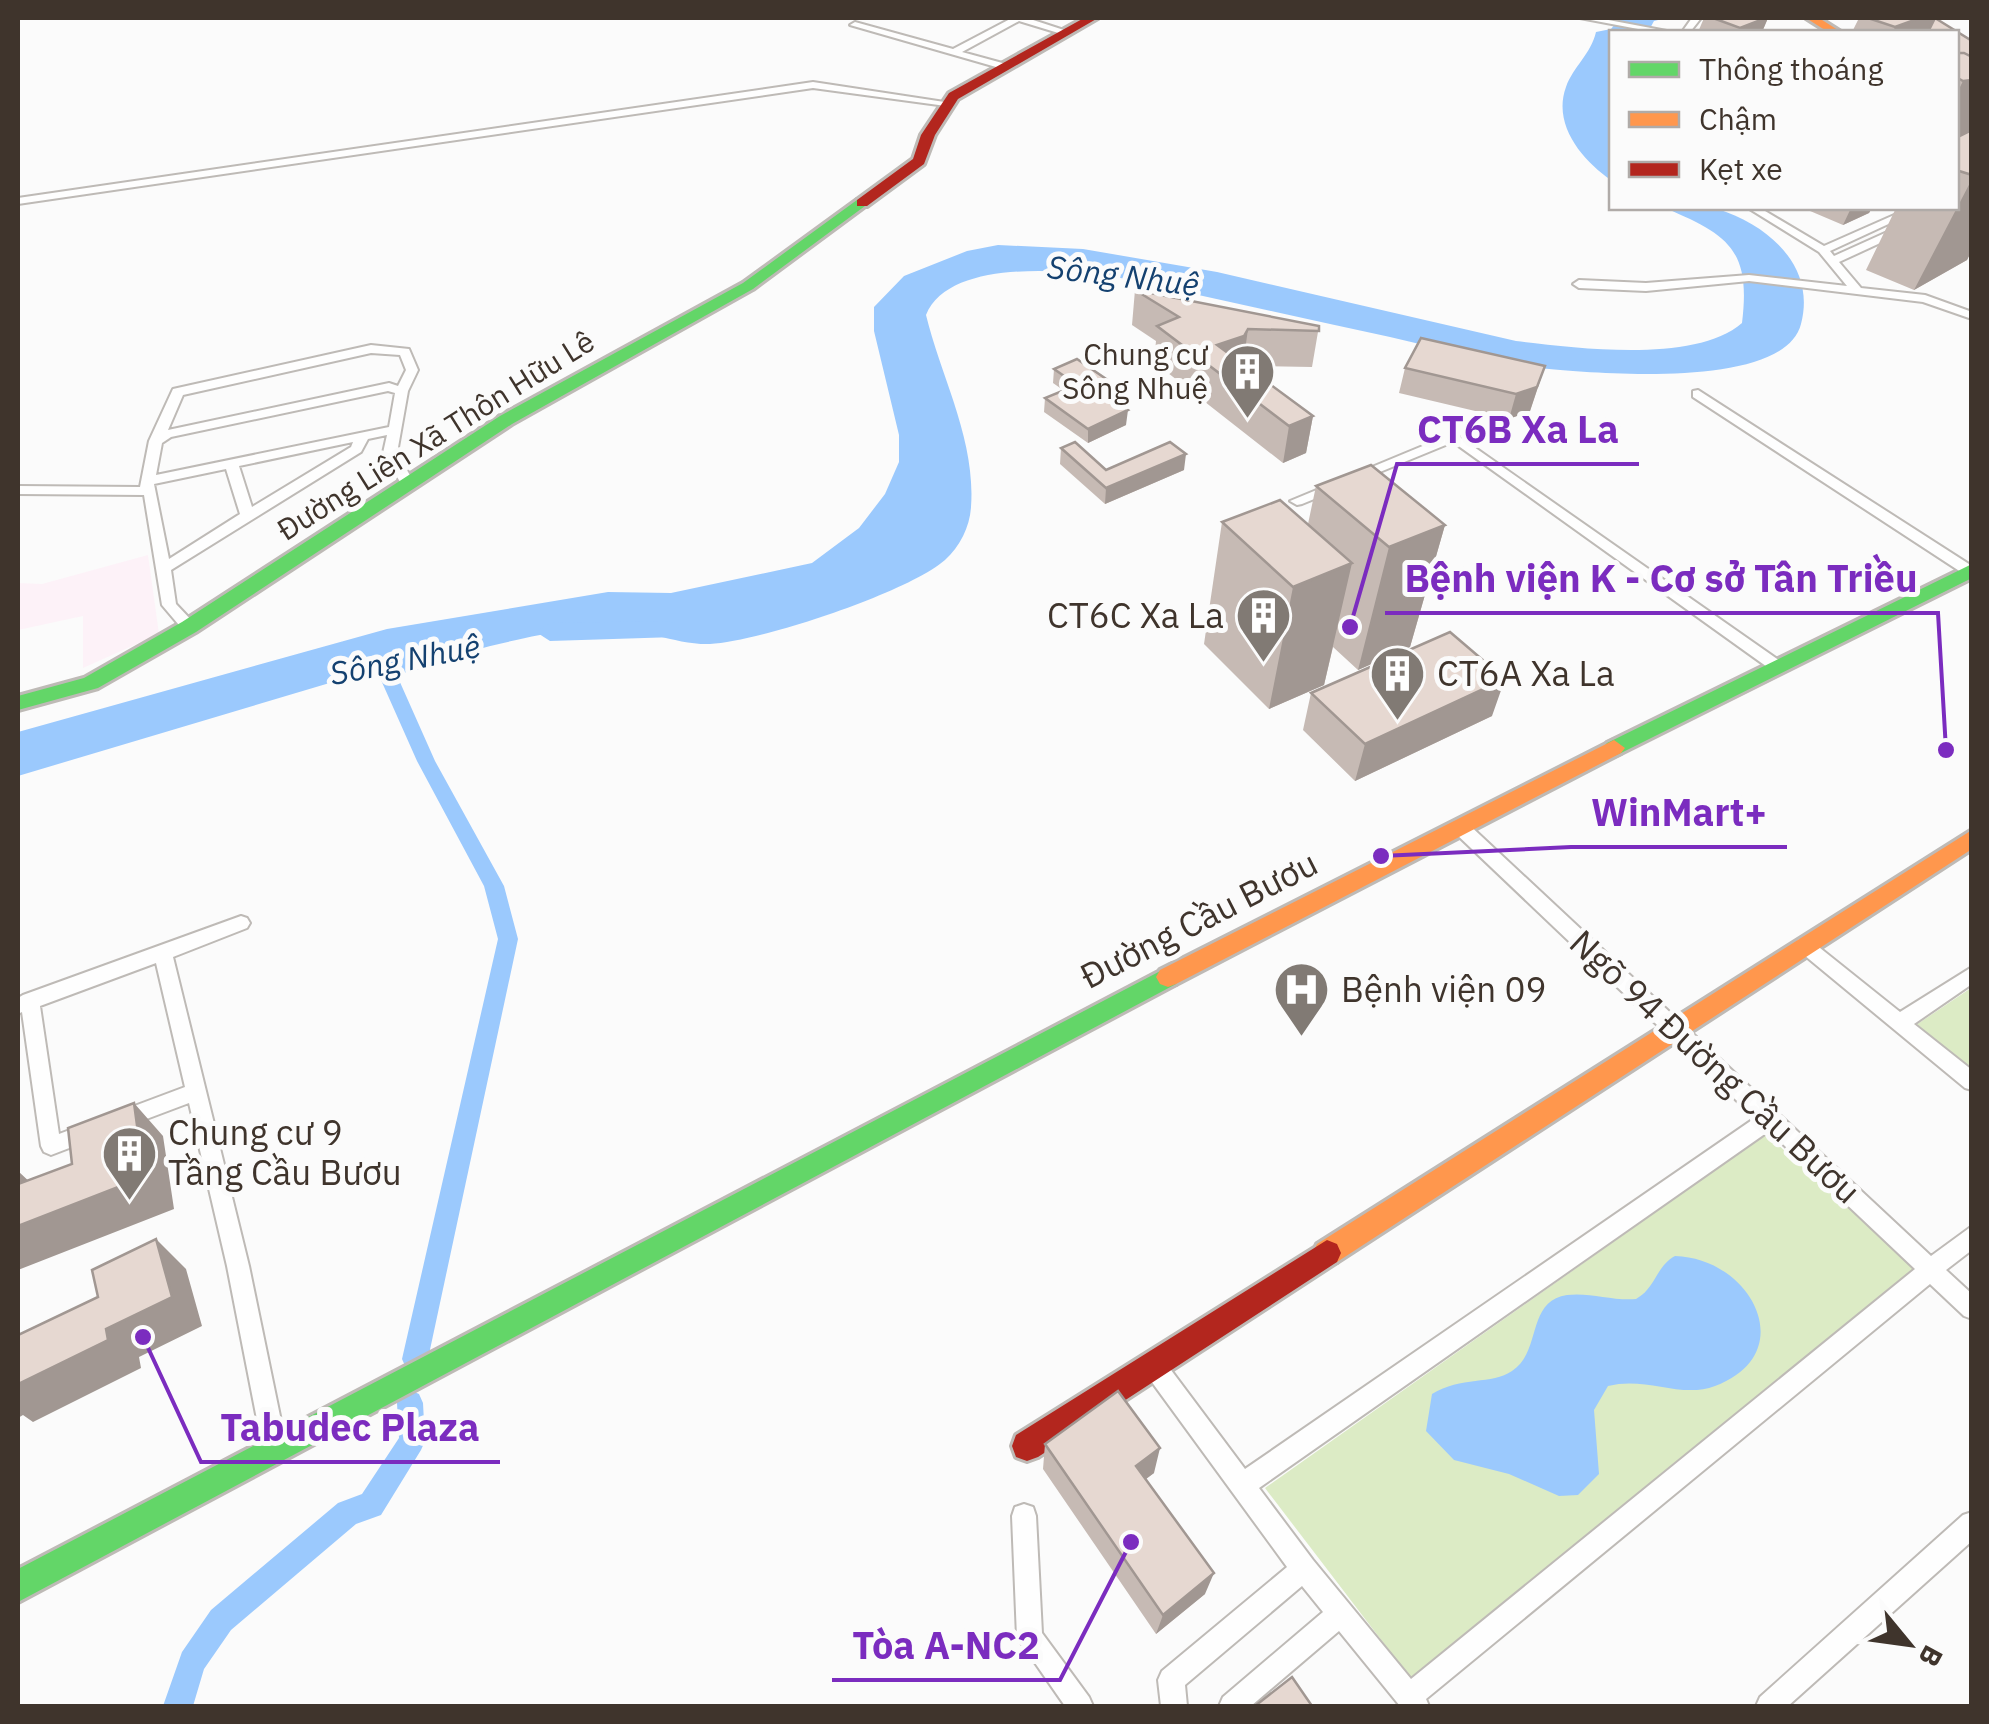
<svg xmlns="http://www.w3.org/2000/svg" width="1989" height="1724" viewBox="0 0 1989 1724" font-family="'IBM Plex Sans',sans-serif">
	<rect width="100%" height="100%" fill="#fbfbfb"/>
	<path fill="#fdf2f8" d="M 148,555 L 159,634 L 83,668 L 83,616 L 18,630 L 18,583 L 42,584 Z"/>
	<path fill="#dcebc5" d="M 1971,988 L 1971,1069 L 1916,1025 Z
		M 1766,1134 L 1836,1197 L 1843,1195 L 1864,1214 L 1860,1219 L 1914,1269 L 1411,1679 L 1265,1488 Z"/>
	<path fill="#9bc9fd" d="M 1620,18 L 1666,18 L 1654,21 L 1648,32 L 1612,32 L 1611,180 C 1583,161 1552,125 1566,87 C 1573,67 1591,54 1596,32 L 1611,29 Z
		M 1665,208 C 1682,208 1703,204 1718,209 C 1770,226 1816,267 1801,324 C 1784,391 1591,373 1538,368 C 1489,363 1439,348 1390,337 C 1299,317 1207,297 1116,277 C 1067,270 949,258 926,315 C 941,377 976,440 971,507 C 970,526 960,547 945,560 C 907,593 761,641 710,644 C 673,645 640,626 605,627 C 571,628 532,636 499,644 C 441,657 417,680 353,676 L 18,776 L 18,732 L 387,629 L 608,592 L 671,593 L 812,563 L 859,528 L 885,494 L 899,462 L 899,435 L 874,331 L 874,307 L 904,276 L 967,251 L 998,245 L 1083,249 L 1217,272 L 1516,341 C 1576,348 1695,364 1742,323 C 1751,250 1729,235 1665,208 Z
		M 1675,1256 C 1751,1258 1802,1353 1715,1386 C 1681,1399 1646,1376 1608,1386 L 1594,1410 L 1599,1474 L 1578,1495 L 1559,1496 L 1509,1474 L 1454,1460 L 1426,1431 L 1432,1394 C 1461,1376 1492,1385 1512,1371 C 1542,1352 1526,1301 1567,1295 C 1589,1292 1613,1301 1636,1299 C 1656,1288 1656,1266 1675,1256 Z"/>
	<g fill="none" stroke-linecap="round" stroke-linejoin="round">
		<path fill="#9bc9fd" fill-rule="evenodd" d="M 382,656 L 391,662 L 435,761 L 504,886 L 518,939 L 428,1359 L 424,1368 L 415,1372 L 406,1368 L 402,1359 L 498,939 L 484,886 L 417,761 L 373,662 Z
			M 410,1390 L 419,1394 L 423,1403 L 425,1441 L 421,1450 L 381,1515 L 356,1524 L 231,1630 L 204,1669 L 193,1706 L 163,1706 L 182,1652 L 211,1610 L 338,1503 L 362,1494 L 399,1438 L 397,1403 L 401,1394 Z"/>
		<path fill="#9bc9fd" fill-rule="evenodd" d="M 666,621 L 676,623 L 680,630 L 676,637 L 550,641 L 536,632 L 550,623 Z"/>
		<defs>
			<path id="street" d="M 1012,18 L 1027,18 L 1070,32 L 1065,35 L 1019,21 L 962,52 L 1006,64 L 1008,66 L 1003,69 L 850,25 L 855,22 L 953,49 Z
				M 1580,18 L 1598,18 L 1672,32 L 1654,32 Z
				M 1692,18 L 1701,18 L 1690,32 L 1682,32 Z
				M 813,82 L 951,103 L 946,106 L 813,88 L 18,204 L 18,198 Z
				M 1748,208 L 1760,208 L 1824,246 L 1910,208 L 1923,208 L 1830,251 L 1834,256 L 1896,228 L 1904,228 L 1904,232 L 1839,262 L 1861,288 L 1925,295 L 1972,312 L 1972,319 L 1923,302 L 1749,281 L 1646,291 L 1579,288 L 1573,284 L 1579,280 L 1646,283 L 1749,275 L 1847,286 L 1819,252 Z
				M 371,345 L 409,349 L 418,370 L 408,391 L 397,453 L 415,484 L 408,488 L 403,487 L 383,453 L 387,435 L 368,439 L 361,452 L 171,570 L 176,604 L 194,623 L 197,627 L 194,631 L 184,631 L 162,605 L 144,495 L 18,494 L 18,486 L 140,487 L 149,441 L 173,389 ZM 371,353 L 400,355 L 406,370 L 398,386 L 389,383 L 168,430 L 183,395 ZM 388,391 L 395,393 L 389,427 L 156,475 L 162,443 L 171,437 ZM 353,442 L 351,447 L 252,507 L 239,466 ZM 226,469 L 240,514 L 169,559 L 154,484 Z
				M 1698,390 L 1972,566 L 1972,575 L 1964,574 L 1693,397 L 1693,391 Z
				M 1454,433 L 1780,661 L 1783,665 L 1780,669 L 1770,669 L 1453,442 L 1302,504 L 1297,505 L 1290,501 Z
				M 1459,820 L 1465,821 L 1931,1256 L 1972,1226 L 1972,1250 L 1946,1270 L 1972,1294 L 1972,1319 L 1964,1316 L 1930,1284 L 1426,1699 L 1429,1706 L 1400,1706 L 1339,1631 L 1251,1706 L 1219,1706 L 1223,1697 L 1323,1612 L 1302,1586 L 1185,1685 L 1187,1706 L 1161,1706 L 1158,1680 L 1162,1671 L 1287,1567 L 1146,1374 L 1143,1366 L 1146,1358 L 1154,1355 L 1162,1358 L 1245,1469 L 1755,1118 L 1453,831 L 1450,826 ZM 1769,1131 L 1915,1269 L 1411,1679 L 1313,1560 L 1259,1488 Z
				M 241,916 L 247,918 L 250,923 L 247,928 L 173,957 L 249,1266 L 287,1450 L 283,1458 L 275,1462 L 267,1458 L 263,1450 L 227,1266 L 189,1103 L 120,1129 L 113,1126 L 110,1120 L 113,1114 L 185,1087 L 156,963 L 40,1006 L 59,1134 L 91,1122 L 98,1125 L 101,1131 L 98,1137 L 51,1155 L 44,1152 L 41,1146 L 22,1012 L 18,1014 L 18,998 L 23,995 Z
				M 1804,938 L 1810,940 L 1900,1012 L 1972,967 L 1972,984 L 1914,1024 L 1972,1070 L 1972,1090 L 1965,1088 L 1798,950 L 1795,945 L 1798,940 Z
				M 1024,1504 L 1033,1507 L 1036,1516 L 1042,1633 L 1089,1697 L 1093,1706 L 1065,1706 L 1017,1637 L 1012,1516 L 1015,1507 Z
				M 1972,1512 L 1972,1541 L 1788,1706 L 1756,1706 L 1760,1697 L 1963,1515 Z"/>
			<path id="fast" d="M 857,200 L 869,203 L 753,289 L 512,424 L 196,632 L 98,688 L 18,710 L 18,696 L 84,678 L 182,622 L 500,416 L 743,283 Z
				M 1972,564 L 1972,578 L 1621,753 L 1614,756 L 1603,748 L 1607,743 Z
				M 1168,967 L 1176,970 L 1180,977 L 1176,984 L 18,1602 L 18,1569 Z"/>
			<path id="slow" d="M 1806,18 L 1819,18 L 1841,32 L 1828,32 Z
				M 1614,740 L 1625,748 L 1621,753 L 1176,984 L 1168,987 L 1160,984 L 1156,977 L 1160,970 Z
				M 1972,830 L 1972,849 L 1337,1262 L 1327,1266 L 1317,1262 L 1313,1253 L 1317,1244 Z"/>
			<path id="jam" d="M 1084,18 L 1098,18 L 958,99 L 935,135 L 924,164 L 867,206 L 857,206 L 857,200 L 913,159 L 921,135 L 949,93 Z
				M 1327,1240 L 1337,1244 L 1341,1253 L 1337,1262 L 1038,1457 L 1027,1461 L 1016,1457 L 1012,1446 L 1016,1435 Z"/>
		</defs>
		<use href="#street" stroke="#bebab6" stroke-width="4"/>
		<use href="#fast" stroke="#bebab6" stroke-width="6"/>
		<use href="#slow" stroke="#bebab6" stroke-width="6"/>
		<use href="#jam" stroke="#bebab6" stroke-width="6"/>
		<use href="#street" fill="#fefefe" fill-rule="evenodd"/>
		<use href="#fast" fill="#63d668" fill-rule="evenodd"/>
		<use href="#slow" fill="#ff974d" fill-rule="evenodd"/>
		<use href="#jam" fill="#b3261e" fill-rule="evenodd"/>
	</g>
	<path fill="#c6bab4" d="M 1704,18 L 1768,18 L 1762,32 L 1698,32 Z
		M 1859,18 L 1935,18 L 1972,41 L 1972,250 L 1967,260 L 1914,290 L 1866,270 L 1896,208 L 1956,208 L 1956,32 L 1852,32 Z
		M 1803,208 L 1872,208 L 1869,213 L 1843,225 Z
		M 1135,290 L 1319,326 L 1312,367 L 1245,366 L 1313,416 L 1306,453 L 1283,463 L 1154,362 L 1156,341 L 1132,325 Z
		M 1545,366 L 1530,411 L 1509,419 L 1399,393 L 1405,368 Z
		M 1054,369 L 1112,383 L 1110,398 L 1126,425 L 1088,443 L 1044,412 L 1045,398 L 1063,390 L 1053,383 Z
		M 1061,448 L 1106,470 L 1184,470 L 1105,504 L 1060,464 Z
		M 1316,486 L 1445,525 L 1410,647 L 1358,670 L 1333,647 L 1324,685 L 1269,709 L 1204,644 L 1222,522 L 1308,524 Z
		M 1311,693 L 1492,716 L 1355,781 L 1303,730 Z
		M 1045,1444 L 1154,1473 L 1146,1479 L 1205,1594 L 1156,1634 L 1043,1469 Z"/>
	<path fill="#a19792" d="M 1768,18 L 1762,32 L 1738,32 L 1740,28 Z
		M 1920,18 L 1935,18 L 1928,32 L 1893,32 L 1895,27 Z
		M 1972,80 L 1972,139 L 1956,168 L 1956,95 L 1963,81 Z
		M 1972,179 L 1972,250 L 1967,260 L 1914,290 Z
		M 1851,208 L 1872,208 L 1869,213 L 1843,225 Z
		M 1248,329 L 1243,365 L 1217,345 Z
		M 1545,366 L 1530,411 L 1509,419 L 1516,394 Z
		M 1112,383 L 1111,397 L 1096,404 L 1097,389 Z
		M 1128,410 L 1126,425 L 1088,443 L 1088,429 Z
		M 1313,416 L 1306,453 L 1283,463 L 1289,426 Z
		M 1186,454 L 1184,470 L 1105,504 L 1106,488 Z
		M 1445,525 L 1410,647 L 1358,670 L 1389,547 Z
		M 1352,563 L 1324,685 L 1269,709 L 1293,587 Z
		M 1505,679 L 1492,716 L 1355,781 L 1365,744 Z
		M 134,1103 L 163,1136 L 174,1209 L 18,1270 L 18,1171 L 33,1185 L 36,1219 Z
		M 156,1239 L 186,1269 L 202,1326 L 139,1357 L 141,1368 L 33,1422 L 23,1415 L 18,1418 L 18,1384 L 106,1329 Z
		M 1160,1448 L 1154,1473 L 1131,1490 L 1136,1466 Z
		M 1214,1573 L 1205,1594 L 1156,1634 L 1163,1615 Z"/>
	<path fill="#e6d8d1" stroke="#a19792" stroke-width="2.5" d="M 1713,18 L 1766,18 L 1740,28 Z
		M 1868,18 L 1920,18 L 1895,27 Z
		M 1935,18 L 1972,41 L 1972,57 L 1964,53 L 1956,53 L 1956,32 L 1928,32 Z
		M 1956,53 L 1964,53 L 1972,57 L 1972,80 L 1963,81 L 1956,77 Z
		M 1972,130 L 1972,175 L 1956,170 L 1956,138 Z
		M 1135,290 L 1319,326 L 1319,331 L 1248,329 L 1244,336 L 1217,345 L 1313,416 L 1289,426 L 1157,326 L 1179,317 Z
		M 1421,338 L 1545,366 L 1537,387 L 1516,394 L 1405,368 Z
		M 1077,359 L 1112,383 L 1097,389 L 1128,410 L 1088,429 L 1045,398 L 1077,385 L 1054,369 Z
		M 1075,442 L 1106,470 L 1170,442 L 1186,454 L 1106,488 L 1061,448 Z
		M 1371,465 L 1445,525 L 1389,547 L 1316,486 Z
		M 1280,500 L 1352,563 L 1293,587 L 1222,522 Z
		M 1450,632 L 1505,679 L 1365,744 L 1311,693 Z
		M 134,1103 L 144,1177 L 18,1226 L 18,1184 L 72,1164 L 68,1128 Z
		M 156,1239 L 172,1297 L 106,1329 L 108,1340 L 18,1384 L 18,1335 L 98,1297 L 92,1270 Z
		M 1118,1391 L 1160,1448 L 1136,1466 L 1214,1573 L 1163,1615 L 1045,1444 Z
		M 1292,1677 L 1312,1706 L 1255,1706 Z"/>
	<defs>
		<symbol id="building-pin" viewBox="-11 -11 22 30"><path d="M0 17L-7.5 6A9.5 9.5 0 1 1 7.5 6Z" fill="#817a74" stroke="#fbfbfb"/><path d="M-4-6H4V6H1V3H-1V6H-4ZM-2.5-4.3h1.7v1.8h-1.7ZM.8-4.3h1.7v1.8H.8ZM-2.5-1h1.7V.8h-1.7ZM.8-1h1.7V.8H.8Z" fill="#fff"/></symbol>
		<symbol id="hospital-pin" viewBox="-11 -11 22 30"><path d="M0 17L-7.5 6A9.5 9.5 0 1 1 7.5 6Z" fill="#817a74" stroke="#fbfbfb"/><path d="M-5-5h3v3.5h4V-5h3V5h-3V1.5h-4V5h-3Z" fill="#fff"/></symbol>
	</defs>
	<g fill-rule="evenodd">
		<use href="#building-pin" x="1216" y="340" width="63" height="86"/>
		<use href="#building-pin" x="1232" y="584" width="63" height="86"/>
		<use href="#building-pin" x="1366" y="642" width="63" height="86"/>
		<use href="#hospital-pin" x="1270" y="958" width="63" height="86"/>
		<use href="#building-pin" x="98" y="1122" width="63" height="86"/>
	</g>
	<g text-anchor="middle" stroke-width="10" stroke-linejoin="round" paint-order="stroke">
		<g font-size="30" fill="#3f342c" stroke="#fbfbfb" text-anchor="end">
			<text x="1208" y="365">Chung cư<tspan x="1208" dy="34">Sông Nhuệ</tspan></text>
		</g>
		<g font-size="30" fill="#3f342c" stroke="#fbfbfb">
			<text transform="translate(436 436) rotate(-32)" y="10">Đường Liên Xã Thôn Hữu Lê</text>
		</g>
		<g font-size="32" font-style="italic" fill="#144170" stroke="#fbfbfb">
			<text transform="translate(1123 276) rotate(7)" y="11">Sông Nhuệ</text>
			<text transform="translate(405 660) rotate(-11)" y="11">Sông Nhuệ</text>
		</g>
		<g font-size="35" fill="#3f342c" stroke="#fbfbfb" text-anchor="start">
			<text x="1224" y="628" text-anchor="end">CT6C Xa La</text>
			<text x="1437" y="686">CT6A Xa La</text>
			<text x="1341" y="1002">Bệnh viện 09</text>
			<text x="168" y="1145">Chung cư 9<tspan x="168" dy="40">Tầng Cầu Bươu</tspan></text>
		</g>
		<g font-size="35" fill="#3f342c" stroke="#fbfbfb">
			<text transform="translate(1199 920) rotate(-27)" y="12">Đường Cầu Bươu</text>
			<text transform="translate(1715 1067) rotate(43)" y="12">Ngõ 94 Đường Cầu Bươu</text>
		</g>
	</g>
	<path fill="none" stroke="#7b2cbf" stroke-width="4" d="M1350 627L1397 464H1639M1946 750L1938 613H1385M1381 856L1571 847H1787M143 1337L201 1462H500M1131 1542L1060 1680H832"/>
	<g fill="#7b2cbf" stroke="#fbfbfb" stroke-width="4">
		<circle cx="1350" cy="627" r="10"/>
		<circle cx="1946" cy="750" r="10"/>
		<circle cx="1381" cy="856" r="10"/>
		<circle cx="143" cy="1337" r="10"/>
		<circle cx="1131" cy="1542" r="10"/>
	</g>
	<g font-size="38" text-anchor="middle" font-weight="bold" fill="#7b2cbf" stroke="#fbfbfb" stroke-width="10" stroke-linejoin="round" paint-order="stroke">
		<text x="1518" y="443">CT6B Xa La</text>
		<text x="1661" y="592">Bệnh viện K - Cơ sở Tân Triều</text>
		<text x="1679" y="826">WinMart+</text>
		<text x="350" y="1441">Tabudec Plaza</text>
		<text x="946" y="1659">Tòa A-NC2</text>
	</g>
	<rect width="1989" height="1724" fill="none" stroke="#3f342c" stroke-width="40"/>
	<rect x="1609" y="30" width="350" height="180" fill="#fbfbfb" stroke="#b0aba8" stroke-width="2.5"/>
	<rect x="1629" y="62" width="50" height="15" fill="#63d668" stroke="#b0aba8" stroke-width="2.5"/>
	<text x="1699" y="80" font-size="30" fill="#3f342c">Thông thoáng</text>
	<rect x="1629" y="112" width="50" height="15" fill="#ff974d" stroke="#b0aba8" stroke-width="2.5"/>
	<text x="1699" y="130" font-size="30" fill="#3f342c">Chậm</text>
	<rect x="1629" y="162" width="50" height="15" fill="#b3261e" stroke="#b0aba8" stroke-width="2.5"/>
	<text x="1699" y="180" font-size="30" fill="#3f342c">Kẹt xe</text>
	<g transform="translate(1909 1644) rotate(119)" stroke="#fbfbfb" stroke-width="8" paint-order="stroke">
	<path d="M0-8L18 38L0 25L-18 38Z" fill="#3f342c"/>
	<text y="-15" font-size="28" font-weight="bold" text-anchor="middle" fill="#3f342c">B</text>
	</g>
</svg>
